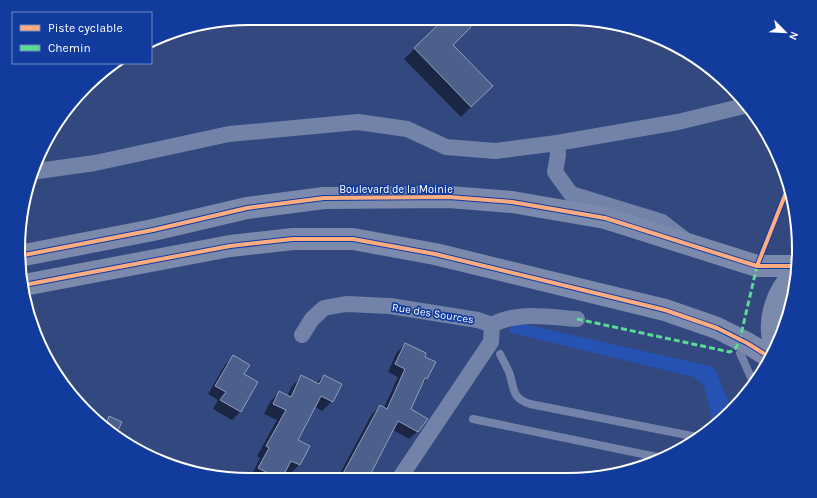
<svg xmlns="http://www.w3.org/2000/svg" width="817" height="498" viewBox="0 0 817 498" font-family="Karla,sans-serif">
	<rect width="100%" height="100%" fill="#32487e"/>
	<path fill="#2652b4" d="M 515,322 L 714,367 L 731,408 L 713,423 L 704,385 L 694,377 L 508,332 Z"/>
	<path fill="#0007" d="M 445,19 L 452,45 L 492,86 L 461,117 L 404,59 Z
		M 405,344 L 434,363 L 427,379 L 421,385 L 410,410 L 417,432 L 409,439 L 393,430 L 368,479 L 337,479 L 372,414 L 380,406 L 384,408 L 398,377 L 388,372 L 397,352 Z
		M 233,357 L 243,374 L 257,383 L 240,412 L 232,420 L 213,409 L 218,400 L 208,394 L 225,365 Z
		M 302,376 L 316,383 L 324,376 L 332,401 L 322,411 L 314,406 L 297,441 L 299,465 L 290,474 L 284,471 L 281,478 L 250,478 L 260,458 L 257,456 L 277,420 L 264,414 L 270,402 L 279,392 L 287,396 L 292,386 Z
		M 109,417 L 120,422 L 114,436 L 103,426 Z"/>
	<path fill="#4d608b" stroke="#929ebc" d="M 444,19 L 464,19 L 471,27 L 453,45 L 493,86 L 471,107 L 414,48 Z
		M 405,343 L 426,353 L 425,357 L 436,362 L 427,379 L 425,378 L 411,409 L 428,419 L 418,432 L 398,421 L 368,479 L 340,479 L 380,405 L 387,409 L 405,369 L 395,364 Z
		M 233,355 L 250,365 L 244,374 L 258,382 L 241,412 L 220,400 L 226,392 L 215,386 Z
		M 301,375 L 319,384 L 324,375 L 342,384 L 333,402 L 321,396 L 308,421 L 298,440 L 310,446 L 300,465 L 291,461 L 282,478 L 278,478 L 258,468 L 269,448 L 266,446 L 286,410 L 273,404 L 279,391 L 291,397 Z
		M 109,416 L 122,422 L 115,436 L 105,428 Z"/>
	<g fill="none" stroke-linecap="round" stroke-linejoin="round">
		<path stroke="#7282a8" stroke-width="8" d="M 746,343 L 740,353 L 754,384
			M 500,354 C 503,360 506,366 509,372 C 515,388 510,397 530,404 L 697,437
			M 473,419 L 662,458"/>
		<path stroke="#7282a8" stroke-width="16" d="M 557,143 L 558,155 L 555,172 L 571,194 L 662,222 L 684,239
			M 31,172 L 95,163 L 229,134 L 358,122 L 407,129 L 446,147 L 495,151 L 557,143 L 678,122 L 744,106
			M 492,325 C 517,311 549,317 577,319
			M 302,335 L 312,319 L 324,308 L 346,304 L 390,306 L 478,320 L 492,325 L 491,342 L 399,479"/>
		<path stroke="#7b89ad" stroke-width="22" d="M 19,256 L 153,230 L 247,208 L 324,198 L 449,197 L 512,202 L 605,218 L 757,266 L 794,266
			M 24,285 L 230,246 L 293,239 L 353,239 L 435,254 L 665,310 L 717,328 L 747,343 L 768,356
			M 774,344 C 767,320 777,292 793,275"/>
		<path stroke="#5adb95" stroke-width="3" stroke-dasharray="6 3" stroke-linecap="butt" d="M 577,319 L 730,352 L 736,348 L 740,339 L 757,266"/>
		<defs>
			<path id="cycleway" d="M 19,256 L 153,230 L 247,208 L 324,198 L 449,197 L 512,202 L 605,218 L 757,266 L 794,266
				M 757,266 L 787,190
				M 24,285 L 230,246 L 293,239 L 353,239 L 435,254 L 665,310 L 717,328 L 747,343 L 768,356"/>
		</defs>
		<use href="#cycleway" stroke="#123b9e" stroke-width="6"/>
		<use href="#cycleway" stroke="#ffac80" stroke-width="4"/>
	</g>
	<g text-anchor="middle" stroke-width="3.5" stroke-linejoin="round" paint-order="stroke">
		<g font-size="11" fill="#fff" stroke="#123b9e">
			<text x="396" y="193">Boulevard de la Moinie</text>
			<text transform="translate(433 313) rotate(9)" y="4">Rue des Sources</text>
		</g>
	</g>
	<path d="M0 0H817V498H0ZM249 25H568A224 224 0 0 1 792 249V249A224 224 0 0 1 568 473H249A224 224 0 0 1 25 249V249A224 224 0 0 1 249 25Z" fill="#123b9e" fill-rule="evenodd"/>
	<path fill="none" stroke="#fff" stroke-width="2" d="M249 25H568A224 224 0 0 1 792 249V249A224 224 0 0 1 568 473H249A224 224 0 0 1 25 249V249A224 224 0 0 1 249 25Z"/>
	<rect x="12" y="12" width="140" height="52" fill="#123b9e" stroke="#7189c5"/>
	<rect x="20" y="25" width="20" height="6" fill="#ffac80" stroke="#7189c5"/>
	<text x="48" y="32" font-size="12" fill="#ffffff">Piste cyclable</text>
	<rect x="20" y="45" width="20" height="6" fill="#5adb95" stroke="#7189c5"/>
	<text x="48" y="52" font-size="12" fill="#ffffff">Chemin</text>
	<g transform="translate(785 32) rotate(114)" stroke="#123b9e" stroke-width="3" paint-order="stroke">
	<path d="M0-3L7 15L0 10L-7 15Z" fill="#ffffff"/>
	<text y="-6" font-size="11" font-weight="bold" text-anchor="middle" fill="#ffffff">N</text>
	</g>
</svg>
